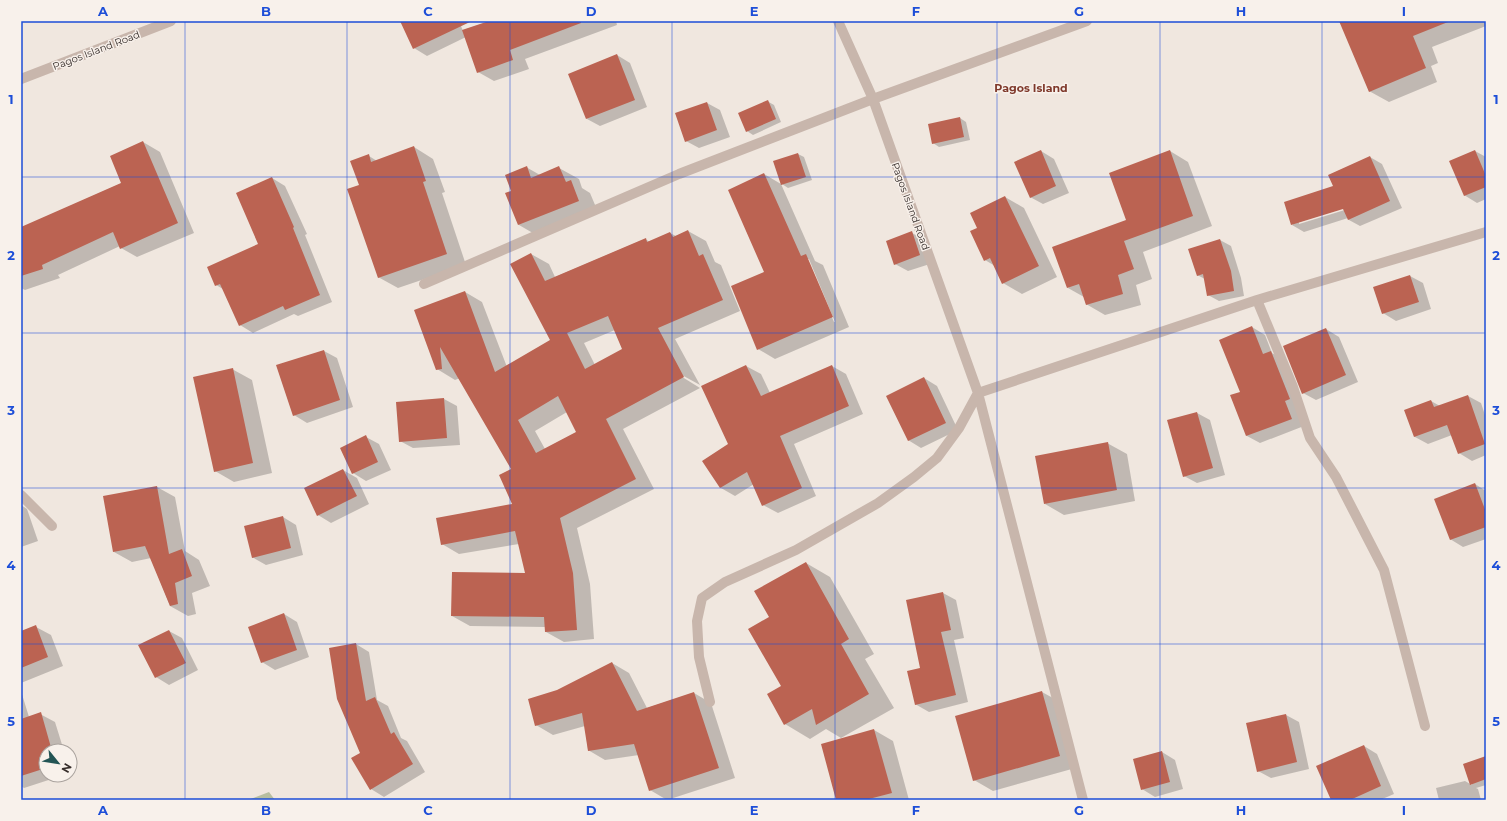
<svg xmlns="http://www.w3.org/2000/svg" width="1507" height="821" viewBox="0 0 1507 821" font-family="Montserrat,sans-serif">
	<rect width="100%" height="100%" fill="#f0e7df"/>
	<path fill="#b7bea0" d="M 269,792 L 275,800 L 248,800 Z"/>
	<path fill="#0003" fill-rule="evenodd" d="M 401,21 L 459,21 L 463,31 L 492,21 L 616,21 L 617,25 L 525,59 L 529,69 L 494,81 L 478,72 L 466,37 L 427,56 L 414,48 Z
		M 1345,21 L 1486,21 L 1486,26 L 1432,47 L 1438,63 L 1431,66 L 1437,82 L 1389,102 L 1369,91 Z
		M 617,55 L 630,63 L 647,107 L 600,126 L 587,119 Z
		M 767,101 L 774,105 L 781,122 L 753,135 L 747,131 Z
		M 707,103 L 720,110 L 730,137 L 699,148 L 686,141 Z
		M 960,118 L 966,122 L 970,140 L 939,147 L 933,143 Z
		M 143,142 L 160,152 L 194,233 L 137,257 L 121,248 L 120,246 L 58,275 L 60,278 L 25,290 L 21,288 L 21,228 L 122,183 Z
		M 414,147 L 433,159 L 445,192 L 442,193 L 466,265 L 398,288 L 378,277 L 360,186 L 369,156 L 377,161 Z
		M 1041,151 L 1054,159 L 1069,193 L 1043,204 L 1030,197 Z
		M 1170,151 L 1188,162 L 1212,226 L 1143,252 L 1152,279 L 1136,285 L 1141,305 L 1105,315 L 1086,304 L 1084,297 L 1068,288 L 1128,220 Z
		M 1475,151 L 1486,157 L 1486,199 L 1477,203 L 1464,195 Z
		M 798,154 L 804,157 L 812,180 L 788,188 L 782,184 Z
		M 1370,157 L 1382,164 L 1402,208 L 1360,226 L 1349,220 L 1348,218 L 1304,232 L 1292,225 L 1334,187 L 1329,175 ZM 1347,207 L 1348,209 L 1299,224 L 1299,222 Z
		M 526,167 L 540,175 L 559,168 L 579,179 L 582,188 L 590,193 L 598,212 L 538,236 L 519,225 L 512,192 Z
		M 764,174 L 781,184 L 815,261 L 823,265 L 849,327 L 775,359 L 758,349 L 765,273 ZM 807,259 L 809,259 L 835,322 L 834,322 Z
		M 272,178 L 285,186 L 307,234 L 305,235 L 332,302 L 298,316 L 294,314 L 253,333 L 240,325 L 223,289 L 216,285 L 260,244 Z
		M 1005,197 L 1024,208 L 1057,277 L 1022,294 L 1003,283 L 995,266 L 985,260 L 978,229 Z
		M 688,231 L 706,241 L 715,262 L 721,265 L 740,311 L 675,339 L 700,385 L 680,374 L 679,375 L 700,388 L 623,429 L 654,489 L 577,528 L 590,584 L 594,639 L 564,642 L 546,632 L 546,627 L 470,626 L 452,616 L 526,574 L 519,544 L 459,554 L 442,544 L 513,505 L 513,470 L 460,378 L 455,380 L 437,369 L 416,311 L 465,292 L 482,302 L 507,367 L 551,340 L 531,254 L 549,264 L 555,277 L 645,239 L 650,242 L 670,233 L 676,236 ZM 615,330 L 623,350 L 595,365 L 584,343 ZM 567,412 L 577,432 L 545,449 L 535,431 Z
		M 912,233 L 925,240 L 933,263 L 908,271 L 895,264 Z
		M 1220,240 L 1231,246 L 1241,278 L 1244,296 L 1219,301 L 1208,295 L 1205,279 L 1197,275 Z
		M 1410,276 L 1423,283 L 1431,309 L 1396,321 L 1383,313 Z
		M 1252,327 L 1265,335 L 1272,353 L 1284,360 L 1304,426 L 1260,443 L 1247,436 L 1242,392 Z
		M 1326,329 L 1339,337 L 1358,382 L 1316,400 L 1303,393 Z
		M 324,351 L 337,358 L 353,407 L 307,423 L 294,415 Z
		M 746,366 L 761,374 L 770,393 L 832,366 L 846,374 L 863,414 L 794,444 L 816,496 L 778,513 L 763,505 L 754,484 L 735,496 L 721,488 L 704,461 L 730,445 Z
		M 232,369 L 252,380 L 272,473 L 234,482 L 215,471 Z
		M 924,378 L 937,386 L 958,430 L 921,448 L 908,440 Z
		M 1468,396 L 1481,403 L 1486,418 L 1486,455 L 1472,461 L 1459,453 L 1452,435 L 1428,444 L 1415,437 L 1406,411 L 1431,401 L 1440,406 Z
		M 444,399 L 457,406 L 460,445 L 413,448 L 400,441 Z
		M 1197,413 L 1210,420 L 1225,475 L 1197,483 L 1184,476 Z
		M 366,437 L 379,444 L 391,470 L 366,481 L 353,473 L 342,448 Z
		M 1107,443 L 1127,454 L 1135,501 L 1064,515 L 1045,504 Z
		M 343,470 L 357,478 L 369,504 L 331,523 L 318,515 Z
		M 1475,484 L 1486,491 L 1486,539 L 1463,547 L 1450,539 Z
		M 157,487 L 175,497 L 185,551 L 199,560 L 210,586 L 192,593 L 196,614 L 188,616 L 170,606 L 151,558 L 132,562 L 114,552 Z
		M 21,505 L 27,509 L 38,541 L 21,547 Z
		M 283,517 L 296,525 L 303,555 L 266,565 L 252,557 Z
		M 806,563 L 830,577 L 874,654 L 865,659 L 894,708 L 841,738 L 826,729 L 810,739 L 785,724 L 782,687 Z
		M 943,593 L 956,600 L 964,638 L 954,640 L 968,702 L 929,712 L 915,704 L 921,668 Z
		M 284,614 L 297,622 L 309,657 L 275,670 L 262,662 Z
		M 36,627 L 51,635 L 63,666 L 21,683 L 21,632 Z
		M 169,631 L 182,638 L 198,670 L 169,685 L 156,677 Z
		M 356,644 L 369,652 L 377,700 L 388,706 L 401,738 L 407,741 L 425,772 L 384,797 L 371,789 L 330,649 Z
		M 612,663 L 629,673 L 647,708 L 694,693 L 711,703 L 735,778 L 667,800 L 650,790 L 639,755 L 605,760 L 588,750 L 585,726 L 553,735 L 536,725 L 558,691 Z
		M 21,691 L 29,717 L 40,714 L 55,722 L 64,751 L 46,751 L 46,775 L 64,775 L 24,788 L 21,786 Z
		M 1042,692 L 1062,703 L 1079,767 L 993,791 L 974,780 Z
		M 1286,715 L 1299,722 L 1309,769 L 1271,778 L 1258,771 Z
		M 874,730 L 893,741 L 909,800 L 837,800 Z
		M 1364,746 L 1377,754 L 1394,794 L 1380,800 L 1332,800 Z
		M 1162,752 L 1175,760 L 1183,789 L 1155,797 L 1142,789 Z
		M 1486,757 L 1486,785 L 1476,788 L 1478,789 L 1481,800 L 1439,800 L 1436,788 L 1465,781 L 1472,785 L 1464,764 Z"/>
	<path fill="#bb6352" fill-rule="evenodd" d="M 400,21 L 472,21 L 413,49 Z
		M 489,21 L 581,21 L 581,23 L 510,50 L 513,60 L 477,73 L 462,30 Z
		M 1339,21 L 1448,21 L 1448,22 L 1413,36 L 1426,68 L 1369,92 Z
		M 617,54 L 635,100 L 586,119 L 568,74 Z
		M 768,100 L 776,119 L 746,132 L 738,113 Z
		M 707,102 L 717,130 L 685,142 L 675,113 Z
		M 960,117 L 964,137 L 932,144 L 928,124 Z
		M 143,141 L 178,223 L 120,249 L 113,232 L 42,265 L 43,269 L 21,276 L 21,227 L 121,183 L 110,156 Z
		M 414,146 L 426,181 L 423,182 L 447,254 L 378,278 L 347,189 L 359,185 L 350,161 L 369,154 L 371,162 Z
		M 1041,150 L 1056,186 L 1030,198 L 1014,162 Z
		M 1170,150 L 1193,216 L 1124,241 L 1134,269 L 1118,275 L 1123,294 L 1086,305 L 1079,284 L 1067,288 L 1052,247 L 1126,220 L 1109,173 Z
		M 1475,150 L 1486,176 L 1486,187 L 1464,196 L 1449,161 Z
		M 798,153 L 806,177 L 781,185 L 773,161 Z
		M 1370,156 L 1390,201 L 1348,220 L 1343,209 L 1291,225 L 1284,202 L 1333,186 L 1328,175 Z
		M 527,166 L 531,178 L 559,166 L 566,182 L 571,180 L 579,201 L 518,225 L 505,193 L 511,191 L 505,175 Z
		M 764,173 L 801,256 L 806,254 L 833,317 L 757,350 L 731,286 L 764,272 L 728,190 Z
		M 272,177 L 294,227 L 293,228 L 320,295 L 285,310 L 283,306 L 239,326 L 220,284 L 215,286 L 207,267 L 258,244 L 236,193 Z
		M 1005,196 L 1039,266 L 1002,284 L 990,258 L 984,261 L 970,231 L 977,228 L 970,213 Z
		M 688,230 L 699,256 L 703,254 L 723,300 L 658,328 L 684,377 L 606,419 L 636,479 L 560,518 L 573,573 L 577,630 L 545,632 L 544,617 L 451,616 L 452,572 L 525,573 L 515,531 L 441,545 L 436,518 L 512,504 L 499,475 L 511,469 L 440,347 L 442,369 L 436,370 L 414,310 L 465,291 L 495,372 L 550,340 L 510,264 L 531,253 L 545,281 L 646,238 L 647,242 L 670,232 L 673,237 ZM 608,316 L 622,349 L 585,369 L 567,333 ZM 558,396 L 576,432 L 536,453 L 518,420 Z
		M 912,231 L 920,255 L 894,265 L 886,241 Z
		M 1220,239 L 1231,271 L 1234,291 L 1207,296 L 1203,274 L 1197,276 L 1188,249 Z
		M 1410,275 L 1419,302 L 1382,314 L 1373,287 Z
		M 1252,326 L 1263,354 L 1271,351 L 1290,399 L 1285,401 L 1292,419 L 1246,436 L 1230,395 L 1240,392 L 1219,340 Z
		M 1326,328 L 1346,375 L 1302,394 L 1283,346 Z
		M 324,350 L 340,400 L 293,416 L 276,365 Z
		M 746,365 L 761,396 L 832,365 L 849,406 L 780,436 L 802,488 L 762,506 L 747,472 L 720,488 L 702,461 L 728,444 L 701,386 Z
		M 233,368 L 253,463 L 214,472 L 193,377 Z
		M 924,377 L 946,423 L 908,441 L 886,396 Z
		M 1468,395 L 1485,444 L 1458,454 L 1447,425 L 1414,437 L 1404,410 L 1431,400 L 1434,407 Z
		M 444,398 L 447,438 L 399,442 L 396,402 Z
		M 1197,412 L 1213,468 L 1183,477 L 1167,420 Z
		M 366,435 L 378,462 L 352,474 L 340,448 Z
		M 1108,442 L 1117,490 L 1044,504 L 1035,456 Z
		M 343,469 L 357,496 L 317,516 L 304,488 Z
		M 1475,483 L 1486,512 L 1486,527 L 1450,540 L 1434,499 Z
		M 157,486 L 169,554 L 182,549 L 192,576 L 175,583 L 178,604 L 170,606 L 145,546 L 113,552 L 103,496 Z
		M 283,516 L 291,548 L 252,558 L 244,526 Z
		M 806,562 L 849,639 L 841,644 L 869,694 L 816,725 L 812,709 L 784,725 L 767,694 L 781,686 L 748,629 L 769,617 L 754,591 Z
		M 943,592 L 951,630 L 941,632 L 956,695 L 915,705 L 907,671 L 920,668 L 906,600 Z
		M 284,613 L 297,650 L 261,663 L 248,627 Z
		M 36,625 L 48,657 L 21,668 L 21,631 Z
		M 169,630 L 186,663 L 155,678 L 138,645 Z
		M 356,643 L 366,701 L 375,697 L 391,734 L 394,732 L 413,764 L 370,790 L 351,758 L 360,753 L 337,699 L 329,648 Z
		M 612,662 L 637,711 L 694,692 L 719,768 L 649,791 L 634,744 L 588,751 L 582,713 L 535,726 L 528,699 L 557,690 Z
		M 1042,691 L 1060,756 L 973,781 L 955,716 Z
		M 41,712 L 52,751 L 46,751 L 46,768 L 21,776 L 21,719 Z
		M 1286,714 L 1297,762 L 1257,772 L 1246,723 Z
		M 874,729 L 892,793 L 865,800 L 836,800 L 821,744 Z
		M 1364,745 L 1381,786 L 1350,800 L 1331,800 L 1316,766 Z
		M 1162,751 L 1170,782 L 1141,790 L 1133,759 Z
		M 1486,756 L 1486,779 L 1470,785 L 1463,764 Z"/>
	<g fill="none" stroke-linecap="round" stroke-linejoin="round">
		<path stroke="#c8b6ac" stroke-width="10" d="M 838,21 L 873,99 L 978,393 L 1083,800
			M 21,79 L 171,21
			M 424,284 L 679,174 L 873,99 L 1087,21
			M 1257,300 L 1486,232
			M 21,495 L 52,526
			M 710,702 L 699,657 L 697,621 L 702,598 L 725,582 L 796,550 L 878,503 L 914,477 L 937,458 L 959,428 L 978,393 L 1257,300 L 1293,387 L 1310,438 L 1336,477 L 1384,570 L 1425,726"/>
	</g>
	<path fill="none" stroke="#1d4ed8" stroke-width="1" stroke-opacity="0.55" d="M 185,21 L 185,800M 347,21 L 347,800M 510,21 L 510,800M 672,21 L 672,800M 835,21 L 835,800M 997,21 L 997,800M 1160,21 L 1160,800M 1322,21 L 1322,800M 21,177 L 1486,177M 21,333 L 1486,333M 21,488 L 1486,488M 21,644 L 1486,644"/>
	<g text-anchor="middle" stroke-width="3" stroke-linejoin="round" paint-order="stroke">
		<g font-size="10" fill="#362d2a" stroke="#f8f1eb">
			<text transform="translate(96 50) rotate(-21)" y="4">Pagos Island Road</text>
			<text transform="translate(911 206) rotate(70)" y="4">Pagos Island Road</text>
		</g>
		<g font-size="11" font-weight="bold" fill="#7e382a" stroke="#f8f1eb">
			<text x="1031" y="92">Pagos Island</text>
		</g>
	</g>
	<rect width="1507" height="821" fill="none" stroke="#f8f1eb" stroke-width="44"/>
	<g transform="translate(58 763) rotate(120)"><circle r="19" fill="#f8f1eb" stroke="#aaa39e"/>
	<path d="M0-3L7 15L0 10L-7 15Z" fill="#235454"/>
	<text y="-6" font-size="11" font-weight="bold" text-anchor="middle" fill="#362d2a">N</text>
	</g>
	<rect x="22" y="22" width="1463" height="777" fill="none" stroke="#1d4ed8" stroke-width="1.5"/>
	<g font-size="13" text-anchor="middle" font-weight="bold" fill="#1d4ed8">
		<text x="103" y="16">A</text>
		<text x="266" y="16">B</text>
		<text x="428" y="16">C</text>
		<text x="591" y="16">D</text>
		<text x="754" y="16">E</text>
		<text x="916" y="16">F</text>
		<text x="1079" y="16">G</text>
		<text x="1241" y="16">H</text>
		<text x="1404" y="16">I</text>
		<text x="11" y="104">1</text>
		<text x="1496" y="104">1</text>
		<text x="11" y="260">2</text>
		<text x="1496" y="260">2</text>
		<text x="11" y="415">3</text>
		<text x="1496" y="415">3</text>
		<text x="11" y="570">4</text>
		<text x="1496" y="570">4</text>
		<text x="11" y="726">5</text>
		<text x="1496" y="726">5</text>
		<text x="103" y="815">A</text>
		<text x="266" y="815">B</text>
		<text x="428" y="815">C</text>
		<text x="591" y="815">D</text>
		<text x="754" y="815">E</text>
		<text x="916" y="815">F</text>
		<text x="1079" y="815">G</text>
		<text x="1241" y="815">H</text>
		<text x="1404" y="815">I</text>
	</g>
</svg>
